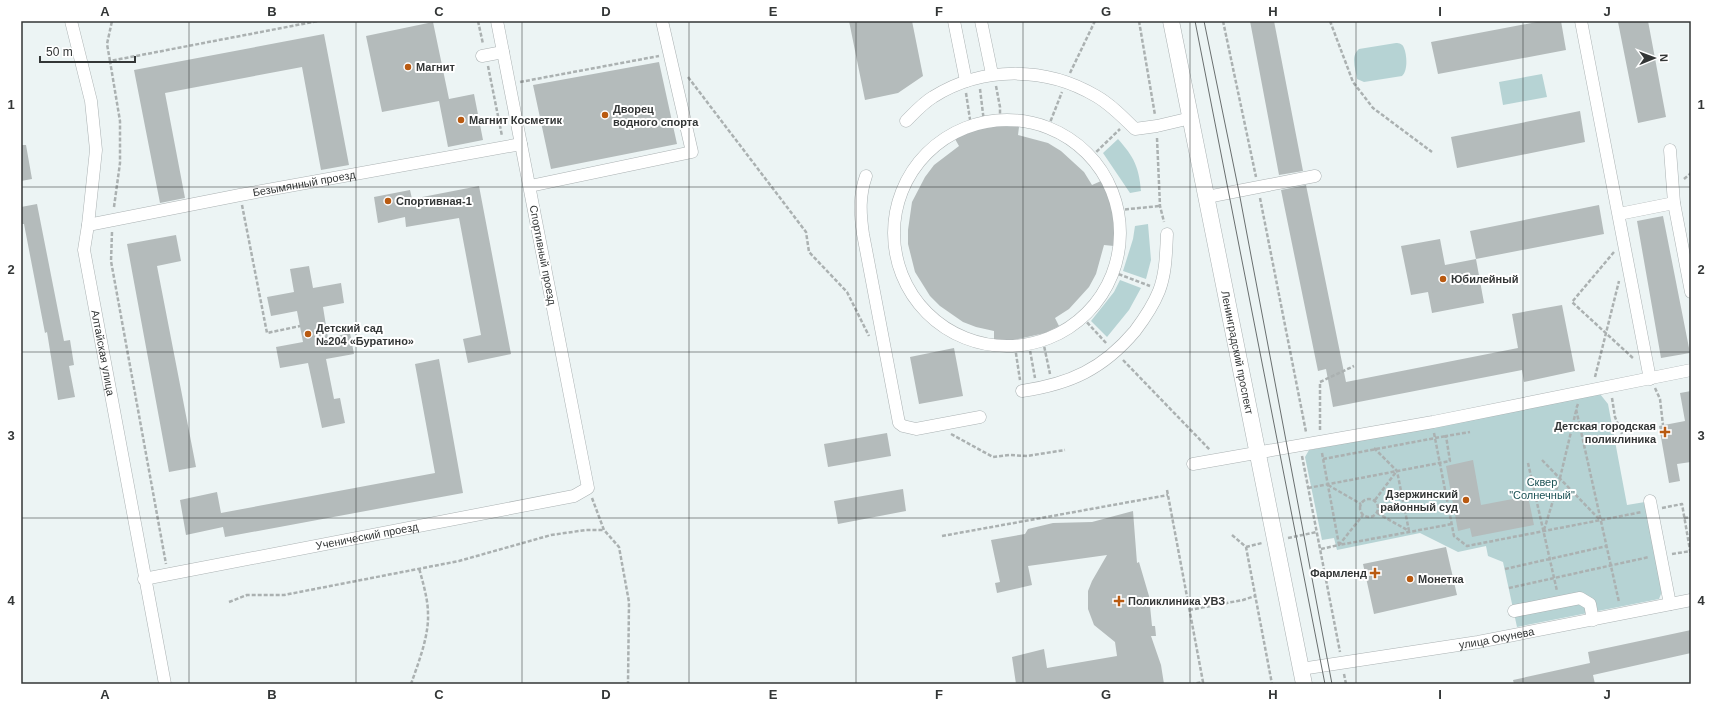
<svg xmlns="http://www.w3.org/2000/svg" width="1712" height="705" viewBox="0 0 1712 705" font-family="Arial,sans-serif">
	<rect width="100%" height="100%" fill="#ecf4f4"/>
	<path fill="#b6d3d4" d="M 1396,43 C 1399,43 1403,44 1404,48 C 1407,55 1408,71 1402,76 L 1364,82 L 1357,79 C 1356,70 1350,56 1359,49 Z
		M 1542,74 L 1547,97 L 1503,105 L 1499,82 Z
		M 1118,139 C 1134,157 1139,167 1141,191 L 1130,193 L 1103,153 Z
		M 1148,224 L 1151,260 L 1146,279 L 1123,271 L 1133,239 L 1135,226 Z
		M 1120,280 L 1141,288 L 1129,310 L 1107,337 L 1091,321 L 1114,292 Z
		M 1600,394 L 1608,404 L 1627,505 L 1645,502 L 1663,589 L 1659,599 L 1517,627 L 1503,562 L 1488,556 L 1486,546 L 1458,552 L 1420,533 L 1337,550 L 1334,538 L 1322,540 L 1305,457 L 1309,450 L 1467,421 Z"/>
	<path fill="#b4bbbb" d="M 849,21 L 912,21 L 923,76 L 898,93 L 865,100 Z
		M 1250,21 L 1274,21 L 1303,171 L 1279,175 Z
		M 1542,21 L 1561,21 L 1566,50 L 1438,74 L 1431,42 Z
		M 1625,21 L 1648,21 L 1666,117 L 1638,123 L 1618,22 Z
		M 433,22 L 449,99 L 474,94 L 483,140 L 448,147 L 439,101 L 382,112 L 366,36 Z
		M 324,34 L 349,165 L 321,170 L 302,67 L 165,93 L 185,198 L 160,203 L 134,70 Z
		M 659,62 L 677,144 L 551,169 L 533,85 Z
		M 1580,111 L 1585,142 L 1457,168 L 1451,137 Z
		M 998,126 L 1019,127 L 1018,135 L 1048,143 L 1061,151 L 1084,172 L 1092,185 L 1101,181 L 1108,196 L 1113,212 L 1114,227 L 1114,246 L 1104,245 L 1096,274 L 1089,287 L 1069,309 L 1055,318 L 1059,326 L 1045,333 L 1014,340 L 994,340 L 994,331 L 976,327 L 963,322 L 940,306 L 930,296 L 915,272 L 908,244 L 908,230 L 912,202 L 925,177 L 934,165 L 959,146 L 955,139 L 976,130 Z
		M 21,145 L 26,145 L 32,179 L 21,181 Z
		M 1306,185 L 1346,382 L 1518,348 L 1512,314 L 1562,305 L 1575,371 L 1524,382 L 1522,370 L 1333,407 L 1326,369 L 1318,371 L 1281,190 Z
		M 479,186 L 511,354 L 468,363 L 463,339 L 481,335 L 459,218 L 406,227 L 405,217 L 378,223 L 374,197 L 410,190 L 412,199 Z
		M 37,204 L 64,341 L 70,340 L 74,365 L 69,366 L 75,397 L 58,400 L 47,332 L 45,333 L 24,224 L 21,224 L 21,207 Z
		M 1599,205 L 1604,234 L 1476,259 L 1470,231 Z
		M 1663,216 L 1690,353 L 1661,358 L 1637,221 Z
		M 176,235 L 181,261 L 157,266 L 196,467 L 169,472 L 127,244 Z
		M 1440,239 L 1445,265 L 1476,259 L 1484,303 L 1432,313 L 1428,292 L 1411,295 L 1401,246 Z
		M 309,266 L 313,288 L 341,283 L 344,303 L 323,307 L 328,338 L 350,333 L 354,354 L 326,359 L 334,399 L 340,398 L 345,423 L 322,428 L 308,363 L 280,368 L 276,347 L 303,342 L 297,311 L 271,316 L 267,297 L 294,292 L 290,269 Z
		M 954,348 L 963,396 L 919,404 L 910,357 Z
		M 439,359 L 463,493 L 225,537 L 223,527 L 186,535 L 180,500 L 217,492 L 221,513 L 435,473 L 415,364 Z
		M 1691,391 L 1691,462 L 1677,464 L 1680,481 L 1669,483 L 1659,426 L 1685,421 L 1680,393 Z
		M 887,433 L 891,456 L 828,467 L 824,444 Z
		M 1473,460 L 1481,505 L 1528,496 L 1534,525 L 1472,537 L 1470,528 L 1458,531 L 1446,466 Z
		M 903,489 L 906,511 L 838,524 L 834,501 Z
		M 1133,511 L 1137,563 L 1139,562 L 1149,596 L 1152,626 L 1155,626 L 1156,636 L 1151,636 L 1161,665 L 1164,684 L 1016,684 L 1012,657 L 1044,649 L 1047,668 L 1117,656 L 1115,642 L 1094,625 L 1088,609 L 1088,591 L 1092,581 L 1107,555 L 1028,566 L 1032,585 L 997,593 L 995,583 L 1000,582 L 991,540 L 1025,534 L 1028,529 L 1053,523 L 1092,522 Z
		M 1446,547 L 1457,595 L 1374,614 L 1363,564 Z
		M 1691,630 L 1691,653 L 1593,675 L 1595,684 L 1514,684 L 1513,680 L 1590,663 L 1588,652 Z"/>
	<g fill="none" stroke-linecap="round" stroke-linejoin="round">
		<defs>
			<g id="minor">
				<path id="s1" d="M 71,21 L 91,101 L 96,150 L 88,225 L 84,250 L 165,684"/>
				<path d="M 954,21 L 966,81"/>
				<path d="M 981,21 L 992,74"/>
				<path d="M 1581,21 L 1650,379"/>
				<path d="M 482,56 L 503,52"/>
				<circle cx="1007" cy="233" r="113"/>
				<path d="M 906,121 C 914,113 923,103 933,97 C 982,66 1046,66 1096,96 C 1110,104 1123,117 1135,129 L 1157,126 L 1191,118"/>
				<path d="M 1670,150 L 1674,203 L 1691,292"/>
				<path d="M 866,176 C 859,196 860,213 863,234 L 899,423 L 903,426 L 916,429 L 980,417"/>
				<path d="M 530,186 L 692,152 L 662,21"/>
				<path d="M 1207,197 L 1315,176"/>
				<path d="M 1619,214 L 1674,203"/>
				<path id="s2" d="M 88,225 L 240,195 L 521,144"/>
				<path d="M 1022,391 C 1070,384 1103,369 1135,331 C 1144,319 1153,306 1159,291 C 1166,273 1166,253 1167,234"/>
				<path d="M 1193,464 L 1433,422 L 1691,370"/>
				<path d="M 1650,501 L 1670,604"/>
				<path id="s3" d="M 144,579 L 574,496 L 588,488 L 497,21"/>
				<path d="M 1514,611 L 1580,598 L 1590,604 L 1593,620"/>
				<path id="s4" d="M 1301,669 L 1478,642 L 1691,600"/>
			</g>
			<g id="major">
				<path id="s5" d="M 1171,21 L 1304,684"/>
			</g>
		</defs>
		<use href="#minor" stroke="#abb2b3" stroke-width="13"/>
		<use href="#major" stroke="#abb2b3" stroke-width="17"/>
		<path stroke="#abb1b1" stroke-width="2.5" stroke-dasharray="4 2" stroke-linecap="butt" d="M 478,21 L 483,44
			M 1139,21 L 1155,115
			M 1223,21 L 1256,177
			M 1330,21 L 1353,82 L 1373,108 L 1432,152
			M 110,61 L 107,44 L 112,21
			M 488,66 L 502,136
			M 1070,73 L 1095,21
			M 688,77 L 806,232 L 809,252 L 847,292 L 869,336
			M 520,82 L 659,56
			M 996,86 L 1000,107 L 1000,120
			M 980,89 L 984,122
			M 966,93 L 971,126
			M 1047,126 L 1051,120 L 1062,92
			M 1157,138 L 1160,206 L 1164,222
			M 1092,156 L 1120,129
			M 1684,179 L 1691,173
			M 1260,198 L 1306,432
			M 242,205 L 267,333 L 300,326
			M 114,207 L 120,163 L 120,121 L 110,61 L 318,21
			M 1119,210 L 1160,206
			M 112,232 L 111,261 L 166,564
			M 1614,252 L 1572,302 L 1634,359
			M 1113,272 L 1150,286
			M 1083,318 L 1107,344
			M 1043,341 L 1050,374
			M 1029,345 L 1035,378
			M 1015,347 L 1020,380
			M 1123,360 L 1210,450
			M 1595,377 L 1619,281
			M 1655,388 L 1660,399 L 1663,425
			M 1612,398 L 1615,417 L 1622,434
			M 1578,404 L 1576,409 L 1619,602
			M 1320,430 L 1320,382 L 1354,366
			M 1434,433 L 1454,536 L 1467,546 L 1642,512
			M 951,434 L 993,457 L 1009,455 L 1027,456 L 1065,450
			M 1374,448 L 1397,471 L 1409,531
			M 1322,453 L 1339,545 L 1452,524
			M 1302,456 L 1340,652
			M 1323,459 L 1446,436
			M 1542,460 L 1600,520
			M 1528,463 L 1557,591
			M 1328,485 L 1361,504
			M 1308,488 L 1450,461 L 1446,436 L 1470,432
			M 1167,490 L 1203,682 L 1193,684
			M 592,498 L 604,530 L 619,547 L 629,602 L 628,684
			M1360 508a9 9 0 1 1 18 0a9 9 0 1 1-18 0Z
			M 1375,500 L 1396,472
			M 1662,508 L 1682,504 L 1691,556
			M 1377,513 L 1409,531
			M 1684,518 L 1691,517
			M 1544,530 L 1560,478 L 1576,411
			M 1232,535 L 1246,547 L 1272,684
			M 942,536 L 1168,495
			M 1288,538 L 1317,532
			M 1246,547 L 1262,543
			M 1321,549 L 1339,545 L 1363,515
			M 1672,554 L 1691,551
			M 1505,569 L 1607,546
			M 1509,588 L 1649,557
			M 229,602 L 247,595 L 284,595 L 459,561 L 551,535 L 586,530 L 604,530
			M 1189,610 L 1243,600 L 1255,596
			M 1344,674 L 1346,684
			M 411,684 C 418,664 429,636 428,614 C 428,599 423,583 419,568"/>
		<use href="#minor" stroke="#fff" stroke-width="12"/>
		<use href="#major" stroke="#fff" stroke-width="16"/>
		<path stroke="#696e6e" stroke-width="1" d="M 1195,21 L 1325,684
			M 1204,21 L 1239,192 L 1332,684"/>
	</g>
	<path fill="none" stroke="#333636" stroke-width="1" stroke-opacity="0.55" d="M 189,21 L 189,684M 356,21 L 356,684M 522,21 L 522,684M 689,21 L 689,684M 856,21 L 856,684M 1023,21 L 1023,684M 1190,21 L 1190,684M 1356,21 L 1356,684M 1523,21 L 1523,684M 21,187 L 1691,187M 21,352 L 1691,352M 21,518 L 1691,518"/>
	<g fill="#b95a11" stroke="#fff" stroke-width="1.5">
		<circle cx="408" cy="67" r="4"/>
		<circle cx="605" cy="115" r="4"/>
		<circle cx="461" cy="120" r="4"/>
		<circle cx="388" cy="201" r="4"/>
		<circle cx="1443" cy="279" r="4"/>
		<circle cx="308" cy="334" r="4"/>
		<path d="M1663 426h4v4h4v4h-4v4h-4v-4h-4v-4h4z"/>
		<circle cx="1466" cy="500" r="4"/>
		<path d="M1373 567h4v4h4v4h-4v4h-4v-4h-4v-4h4z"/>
		<circle cx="1410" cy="579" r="4"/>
		<path d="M1117 595h4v4h4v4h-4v4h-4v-4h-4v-4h4z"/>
	</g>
	<g text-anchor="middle" stroke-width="4" stroke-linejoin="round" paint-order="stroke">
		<g font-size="11" font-weight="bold" fill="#333636" stroke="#fff" text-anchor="start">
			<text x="416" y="71">Магнит</text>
			<text x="613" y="113">Дворец<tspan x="613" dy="13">водного спорта</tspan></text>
			<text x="469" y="124">Магнит Косметик</text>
			<text x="396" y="205">Спортивная-1</text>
			<text x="1451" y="283">Юбилейный</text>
			<text x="316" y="332">Детский сад<tspan x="316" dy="13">№204 «Буратино»</tspan></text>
			<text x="1656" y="430" text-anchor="end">Детская городская<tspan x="1656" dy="13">поликлиника</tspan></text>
			<text x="1458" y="498" text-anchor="end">Дзержинский<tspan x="1458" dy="13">районный суд</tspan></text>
			<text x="1367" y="577" text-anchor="end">Фармленд</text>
			<text x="1418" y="583">Монетка</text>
			<text x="1128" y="605">Поликлиника УВЗ</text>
		</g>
		<g font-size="11" fill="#333636" stroke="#fff">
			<text dy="4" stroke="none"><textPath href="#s2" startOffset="220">Безымянный проезд</textPath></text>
			<text transform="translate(543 255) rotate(79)" y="4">Спортивный проезд</text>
			<text dy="4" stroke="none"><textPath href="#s5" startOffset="338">Ленинградский проспект</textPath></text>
			<text dy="4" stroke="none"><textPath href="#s1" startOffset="337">Алтайская улица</textPath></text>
			<text dy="4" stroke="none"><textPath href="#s3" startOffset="227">Ученический проезд</textPath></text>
			<text dy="4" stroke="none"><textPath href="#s4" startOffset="198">улица Окунева</textPath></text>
		</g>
		<g font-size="11" fill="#1b5255" stroke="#fff">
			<text x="1542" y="486">Сквер<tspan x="1542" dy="13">"Солнечный"</tspan></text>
		</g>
	</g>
	<rect width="1712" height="705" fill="none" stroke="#ffffff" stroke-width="44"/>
	<g transform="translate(1654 58) rotate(89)" stroke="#ffffff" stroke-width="3" paint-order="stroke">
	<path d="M0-3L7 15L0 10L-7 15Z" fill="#333636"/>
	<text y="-6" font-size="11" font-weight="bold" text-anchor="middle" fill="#333636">N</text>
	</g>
	<path d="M40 56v6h95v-6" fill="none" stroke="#333636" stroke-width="2"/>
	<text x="46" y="56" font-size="12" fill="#333636" stroke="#ffffff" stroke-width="3" paint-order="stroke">50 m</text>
	<rect x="22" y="22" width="1668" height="661" fill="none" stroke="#333636" stroke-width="1.5"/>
	<g font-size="13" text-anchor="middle" font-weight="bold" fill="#333636">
		<text x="105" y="16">A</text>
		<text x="272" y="16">B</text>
		<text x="439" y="16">C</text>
		<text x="606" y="16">D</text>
		<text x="773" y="16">E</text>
		<text x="939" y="16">F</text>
		<text x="1106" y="16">G</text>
		<text x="1273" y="16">H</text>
		<text x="1440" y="16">I</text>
		<text x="1607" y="16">J</text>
		<text x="11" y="109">1</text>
		<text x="1701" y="109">1</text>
		<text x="11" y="274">2</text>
		<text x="1701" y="274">2</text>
		<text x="11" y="440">3</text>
		<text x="1701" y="440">3</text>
		<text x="11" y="605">4</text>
		<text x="1701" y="605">4</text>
		<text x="105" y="699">A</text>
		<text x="272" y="699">B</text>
		<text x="439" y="699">C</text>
		<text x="606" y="699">D</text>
		<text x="773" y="699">E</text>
		<text x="939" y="699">F</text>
		<text x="1106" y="699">G</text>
		<text x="1273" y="699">H</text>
		<text x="1440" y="699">I</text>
		<text x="1607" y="699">J</text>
	</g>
</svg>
